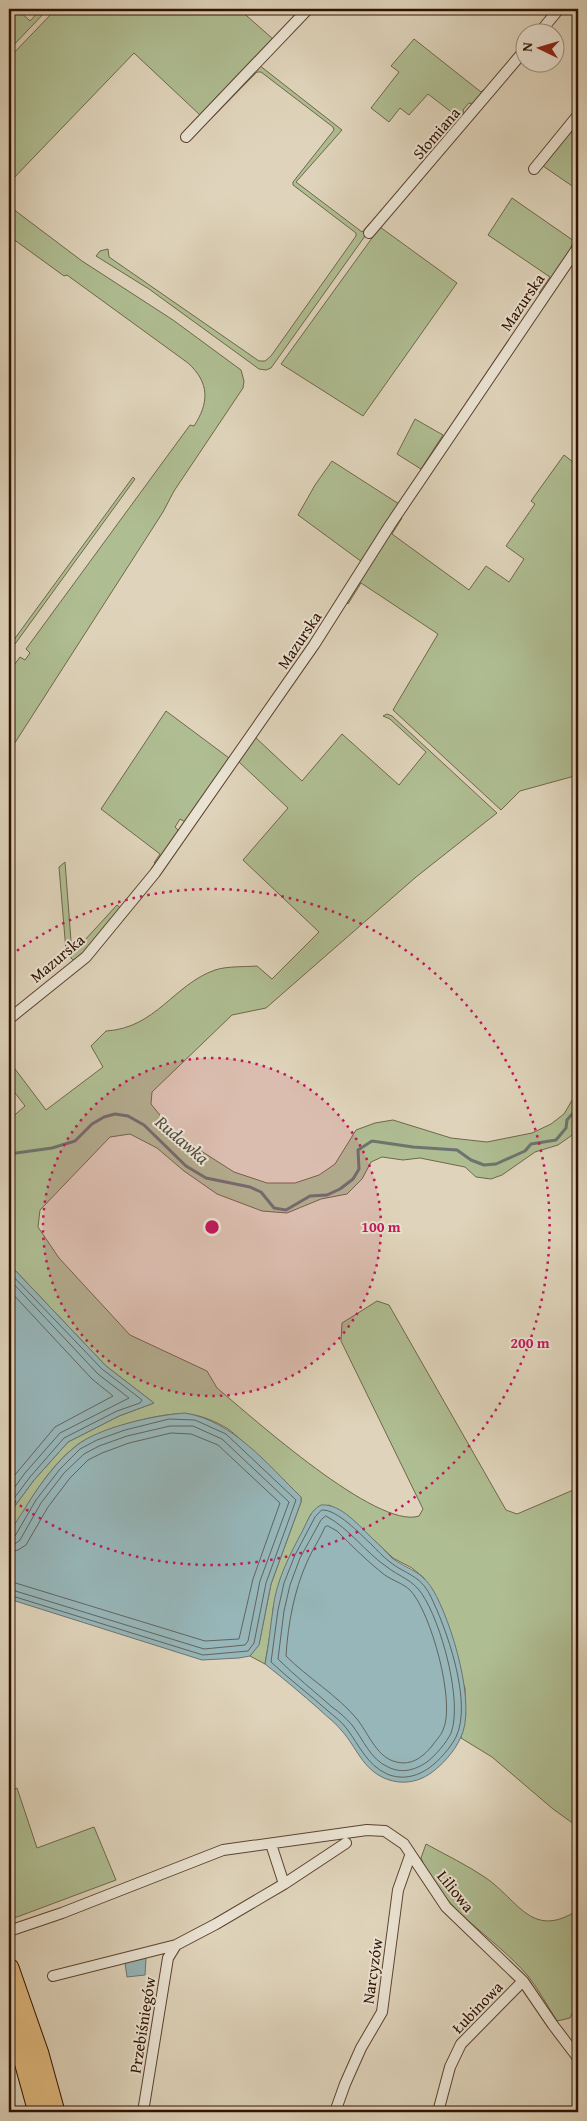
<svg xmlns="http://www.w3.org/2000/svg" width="587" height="2121" viewBox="0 0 587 2121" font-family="'Gentium Book Plus',serif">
	<rect width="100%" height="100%" fill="#dfd4bb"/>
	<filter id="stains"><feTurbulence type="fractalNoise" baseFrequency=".004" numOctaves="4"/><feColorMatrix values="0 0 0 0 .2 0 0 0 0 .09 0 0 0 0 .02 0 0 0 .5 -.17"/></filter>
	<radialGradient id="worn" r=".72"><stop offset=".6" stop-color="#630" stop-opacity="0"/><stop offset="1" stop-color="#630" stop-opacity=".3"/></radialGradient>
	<path fill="#afbd92" stroke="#706749" d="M 9,9 L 17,9 L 30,21 L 41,9 L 48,9 L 9,50 Z
		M 56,9 L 239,9 L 273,39 L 203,113 L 200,115 L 134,53 L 9,183 L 9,58 Z
		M 414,39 L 481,92 L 483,90 L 485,94 L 475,104 L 469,103 L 463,110 L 465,117 L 459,123 L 454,125 L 459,118 L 428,94 L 409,115 L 400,108 L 389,122 L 371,108 L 399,72 L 391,66 Z
		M 259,65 L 342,130 L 296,182 L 362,232 L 373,220 L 375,222 L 271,368 L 266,370 L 259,369 L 149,289 L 96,256 L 100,251 L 108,249 L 109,257 L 259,361 L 265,361 L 271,356 L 356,236 L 356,233 L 293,185 L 293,182 L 334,130 L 333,127 L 261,72 L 257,72 L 187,143 L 186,142 Z
		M 578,119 L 578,123 L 571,132 L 578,137 L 578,190 L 543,166 Z
		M 512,198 L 574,241 L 571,247 L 572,249 L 542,294 L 539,293 L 550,277 L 488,235 Z
		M 9,206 L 82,261 L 173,320 L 241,370 L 244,381 L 243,388 L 174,491 L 163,512 L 9,752 L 9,672 L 20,657 L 25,660 L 30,653 L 26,649 L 190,425 L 194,426 C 209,403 210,383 188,363 L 67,275 L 64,276 L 9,236 Z
		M 380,227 L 457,283 L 363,416 L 281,364 Z
		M 415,419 L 443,435 L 421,469 L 397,454 Z
		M 564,455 L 578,466 L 578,775 L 520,791 L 501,810 L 393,710 L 438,634 L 361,583 L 348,604 L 347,601 L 400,519 L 402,518 L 392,534 L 469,590 L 486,566 L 509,582 L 524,559 L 506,546 L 535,504 L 531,501 Z
		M 332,461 L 399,504 L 362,562 L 298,515 L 315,485 Z
		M 133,477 L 135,479 L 15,644 L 9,641 L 9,638 L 13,641 Z
		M 166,711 L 229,758 L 234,751 L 235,752 L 187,823 L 180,819 L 175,827 L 180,832 L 157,865 L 154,863 L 160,854 L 101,809 Z
		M 387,714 L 392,716 L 497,813 L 416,877 L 266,1008 L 232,1015 L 152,1092 L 151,1104 L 176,1135 L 234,1172 L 267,1183 L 295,1183 L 319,1175 L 335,1164 L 356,1130 L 375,1123 L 393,1120 L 451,1138 L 487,1142 L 532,1133 L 551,1124 L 564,1114 L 578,1090 L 578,1131 L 558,1145 L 535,1152 L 502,1175 L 491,1179 L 476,1177 L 465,1167 L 420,1158 L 403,1160 L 382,1157 L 371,1162 L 362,1179 L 347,1194 L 321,1199 L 287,1213 L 262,1211 L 217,1194 L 184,1171 L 157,1148 L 130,1134 L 110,1137 L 40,1210 L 38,1227 L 59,1258 L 130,1335 L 207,1371 L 217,1388 C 252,1417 377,1530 419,1516 L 423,1509 L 341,1341 L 342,1323 L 377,1301 L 389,1305 L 506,1510 L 517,1514 L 578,1488 L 578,1827 L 553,1809 L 492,1757 L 461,1738 L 465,1717 L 465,1688 L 424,1578 L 412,1568 L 393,1558 L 348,1516 L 329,1505 L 311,1514 L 280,1581 L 273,1609 L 272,1623 L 265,1664 L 250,1656 L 259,1644 L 271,1584 L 301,1502 L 301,1497 C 283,1480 266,1463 248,1447 C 242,1441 235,1434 228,1429 C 217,1422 199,1414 185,1414 C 160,1412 97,1430 77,1445 C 47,1468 27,1505 9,1537 L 9,1514 L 34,1480 L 68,1442 L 119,1416 L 154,1403 L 106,1366 L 12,1267 L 9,1268 L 9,1120 L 25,1106 L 9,1085 L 9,1061 L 46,1110 L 103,1067 L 91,1046 L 106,1031 C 156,1028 173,985 215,970 C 227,966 244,967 257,966 L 272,979 L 319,932 L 243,860 L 288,808 L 238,761 L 255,737 L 302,781 L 342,734 L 399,785 L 426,752 L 390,719 L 383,716 Z
		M 65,862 L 72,954 L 117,905 L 123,910 L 85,952 L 74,961 L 71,958 L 70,951 L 66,951 L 59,867 Z
		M 17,1788 L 37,1848 L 94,1827 L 116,1880 L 9,1920 L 9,1791 Z
		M 426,1844 C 446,1855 467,1865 486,1878 C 519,1901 532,1940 578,1910 L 578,2002 L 570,2018 L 557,2021 C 548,2007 539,1990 528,1976 C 494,1936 440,1909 421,1858 Z"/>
	<path fill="#96b6b9" stroke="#6d746f" d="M 12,1267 L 106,1366 L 154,1403 L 119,1416 L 68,1442 L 34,1480 L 9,1514 L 9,1268 Z
		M 185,1413 C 233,1421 267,1464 301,1497 L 301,1502 L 271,1584 L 259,1645 L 250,1656 L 239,1658 L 202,1660 L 9,1599 C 9,1581 6,1556 9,1538 C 11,1527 22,1514 27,1505 C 40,1484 57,1461 76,1446 C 99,1427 156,1415 185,1413 Z
		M 321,1505 C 341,1503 360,1527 373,1539 C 380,1545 386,1552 392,1558 C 408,1570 421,1570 433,1590 C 451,1620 478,1707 460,1739 C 454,1752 442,1765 431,1773 C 417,1783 400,1785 384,1778 C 362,1768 357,1748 342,1731 C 336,1723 327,1717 320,1710 C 302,1694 284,1679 265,1664 C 269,1645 270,1628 273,1609 C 276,1581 290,1554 303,1530 C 308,1520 311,1510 321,1505 Z
		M 146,1958 L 145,1975 L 127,1977 L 125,1963 Z"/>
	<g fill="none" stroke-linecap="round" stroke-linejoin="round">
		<path stroke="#63645c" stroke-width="1" d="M 9,1272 L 102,1369 L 142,1400 L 140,1403 L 117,1411 L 64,1438 L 30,1477 L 9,1505
			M 9,1279 L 98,1374 L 129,1398 L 60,1433 L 25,1473 L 9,1495
			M 9,1290 L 92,1379 L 113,1396 L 55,1427 L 9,1482
			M 322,1510 C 337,1509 360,1534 371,1544 C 377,1550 383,1557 390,1562 C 405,1574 420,1575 430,1595 C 446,1627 473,1702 456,1737 C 451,1747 439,1761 429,1768 C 416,1777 402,1780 387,1774 C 367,1765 359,1745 347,1729 C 342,1722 335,1717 328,1711 C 309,1694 289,1679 271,1662 L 278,1610 L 284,1583 L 295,1555 L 315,1517 Z
			M 326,1516 C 350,1529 365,1552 387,1567 C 400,1577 413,1580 422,1594 C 441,1622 463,1701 451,1733 C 447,1742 435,1756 427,1762 C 415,1770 402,1774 388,1767 C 370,1759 363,1739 352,1725 C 346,1718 339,1712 332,1707 C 314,1691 295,1676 278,1659 L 284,1611 L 290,1585 L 300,1558 L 321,1520 Z
			M 328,1526 L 337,1531 C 351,1545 366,1560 381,1572 C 390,1580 401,1582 410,1590 C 431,1612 456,1703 443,1730 C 441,1736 435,1741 432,1746 C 422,1758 410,1767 393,1761 C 376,1755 368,1733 357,1719 C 337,1695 308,1678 286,1656 C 288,1624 294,1591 307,1562 C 312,1550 320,1539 325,1527 Z
			M 9,1538 L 15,1536 L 36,1500 L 60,1469 L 80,1449 L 97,1440 L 125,1430 L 169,1419 L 195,1420 L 226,1434 L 296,1500 L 266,1583 L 254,1643 L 248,1651 L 203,1655 L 9,1595
			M 9,1545 L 15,1544 L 20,1540 L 41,1503 L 64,1473 L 84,1454 L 99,1446 L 127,1436 L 170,1426 L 193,1426 L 222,1439 L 289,1502 L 260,1581 L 248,1641 L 245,1645 L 204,1649 L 9,1589
			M 9,1552 L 18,1550 L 26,1545 L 48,1507 L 70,1478 L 88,1460 L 102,1453 L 129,1443 L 171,1433 L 191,1434 L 218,1445 L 280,1503 L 253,1579 L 239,1639 L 205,1641 L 9,1581"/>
		<path stroke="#6d746f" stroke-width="3" d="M 9,1154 L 52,1148 L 75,1141 L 92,1124 L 104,1117 L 115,1114 L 128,1116 L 144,1125 L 186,1166 L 206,1178 L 250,1187 L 261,1192 L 274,1208 L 286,1210 L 310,1196 L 327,1195 L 340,1189 L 353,1179 L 359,1169 L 358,1150 L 372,1141 L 413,1147 L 457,1150 L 471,1160 L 484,1165 L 496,1164 L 525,1151 L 531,1144 L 556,1140 L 566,1128 L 567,1120 L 572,1114 L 578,1111"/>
		<defs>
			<path id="street" d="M 540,32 L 559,9
				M 186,137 L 308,9
				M 534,169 L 578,115
				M 369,233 L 524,51
				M 9,1019 L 86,957 L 155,873 L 314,645 L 390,525 L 578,247
				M 271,1844 L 284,1884
				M 9,1931 L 62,1913 L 223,1850 L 367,1830 L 385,1831 L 404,1844 L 446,1907 L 523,1981 L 553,2025 L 578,2058
				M 53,1976 L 176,1945 L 216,1924 L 284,1884 L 346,1843
				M 143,2112 L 168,1958 L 176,1945
				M 335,2112 L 345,2084 L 361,2048 L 382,2012 L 398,1890 L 410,1856
				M 438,2112 L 450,2067 L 461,2044 L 523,1981"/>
			<path id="highway" d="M 9,1968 L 39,2054 L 55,2112
				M 9,2017 L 23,2058 L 38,2112"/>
		</defs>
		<use href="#street" stroke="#5c422f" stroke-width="12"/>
		<use href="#highway" stroke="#301100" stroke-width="21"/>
		<use href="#street" stroke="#eae3d3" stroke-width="10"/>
		<use href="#highway" stroke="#e0ba7e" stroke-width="19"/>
	</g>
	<circle cx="212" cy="1227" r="169" fill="#c2185b" fill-opacity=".12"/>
	<g fill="none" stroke="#c2185b" stroke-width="2.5" stroke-dasharray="2.5 5">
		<circle cx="212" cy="1227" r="169"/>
		<path d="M11 955A338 338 0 1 1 11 1499"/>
	</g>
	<g text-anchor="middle" stroke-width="4" stroke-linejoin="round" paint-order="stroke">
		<g font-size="16" fill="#301100" stroke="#eae3d3">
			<text transform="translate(436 133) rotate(-49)" y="6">Słomiana</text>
			<text transform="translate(522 302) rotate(-56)" y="6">Mazurska</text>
			<text transform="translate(299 640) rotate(-56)" y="6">Mazurska</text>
			<text transform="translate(57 958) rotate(-40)" y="6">Mazurska</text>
			<text transform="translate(456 1891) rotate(51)" y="6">Liliowa</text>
			<text transform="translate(372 1971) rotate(-82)" y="6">Narcyzów</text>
			<text transform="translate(477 2007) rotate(-46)" y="6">Łubinowa</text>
			<text transform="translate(142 2025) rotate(-81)" y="6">Przebiśniegów</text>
		</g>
		<g font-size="18" font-style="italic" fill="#544b41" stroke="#eae3d3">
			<text transform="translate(182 1140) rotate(41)" y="6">Rudawka</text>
		</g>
	</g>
	<circle cx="212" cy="1227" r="8" fill="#c2185b" stroke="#eae3d3" stroke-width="2.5"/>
	<g font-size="15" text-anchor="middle" font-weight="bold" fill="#c2185b" stroke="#eae3d3" stroke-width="4" stroke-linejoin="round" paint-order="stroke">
		<text x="381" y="1232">100 m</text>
		<text x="530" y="1348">200 m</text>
	</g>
	<rect width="587" height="2121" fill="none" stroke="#dfd4bb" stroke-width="30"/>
	<rect x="10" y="10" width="567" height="2101" fill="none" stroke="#301100" stroke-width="2.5"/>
	<rect x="15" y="15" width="557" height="2091" fill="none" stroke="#301100"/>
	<g transform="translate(540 48) rotate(275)"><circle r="24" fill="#eae3d3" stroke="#a08f7f"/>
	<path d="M0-4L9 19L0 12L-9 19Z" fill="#8f2418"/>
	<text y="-8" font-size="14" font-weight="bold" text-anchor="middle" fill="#301100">N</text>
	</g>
	<rect width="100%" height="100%" filter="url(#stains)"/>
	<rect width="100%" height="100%" fill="url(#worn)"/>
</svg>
